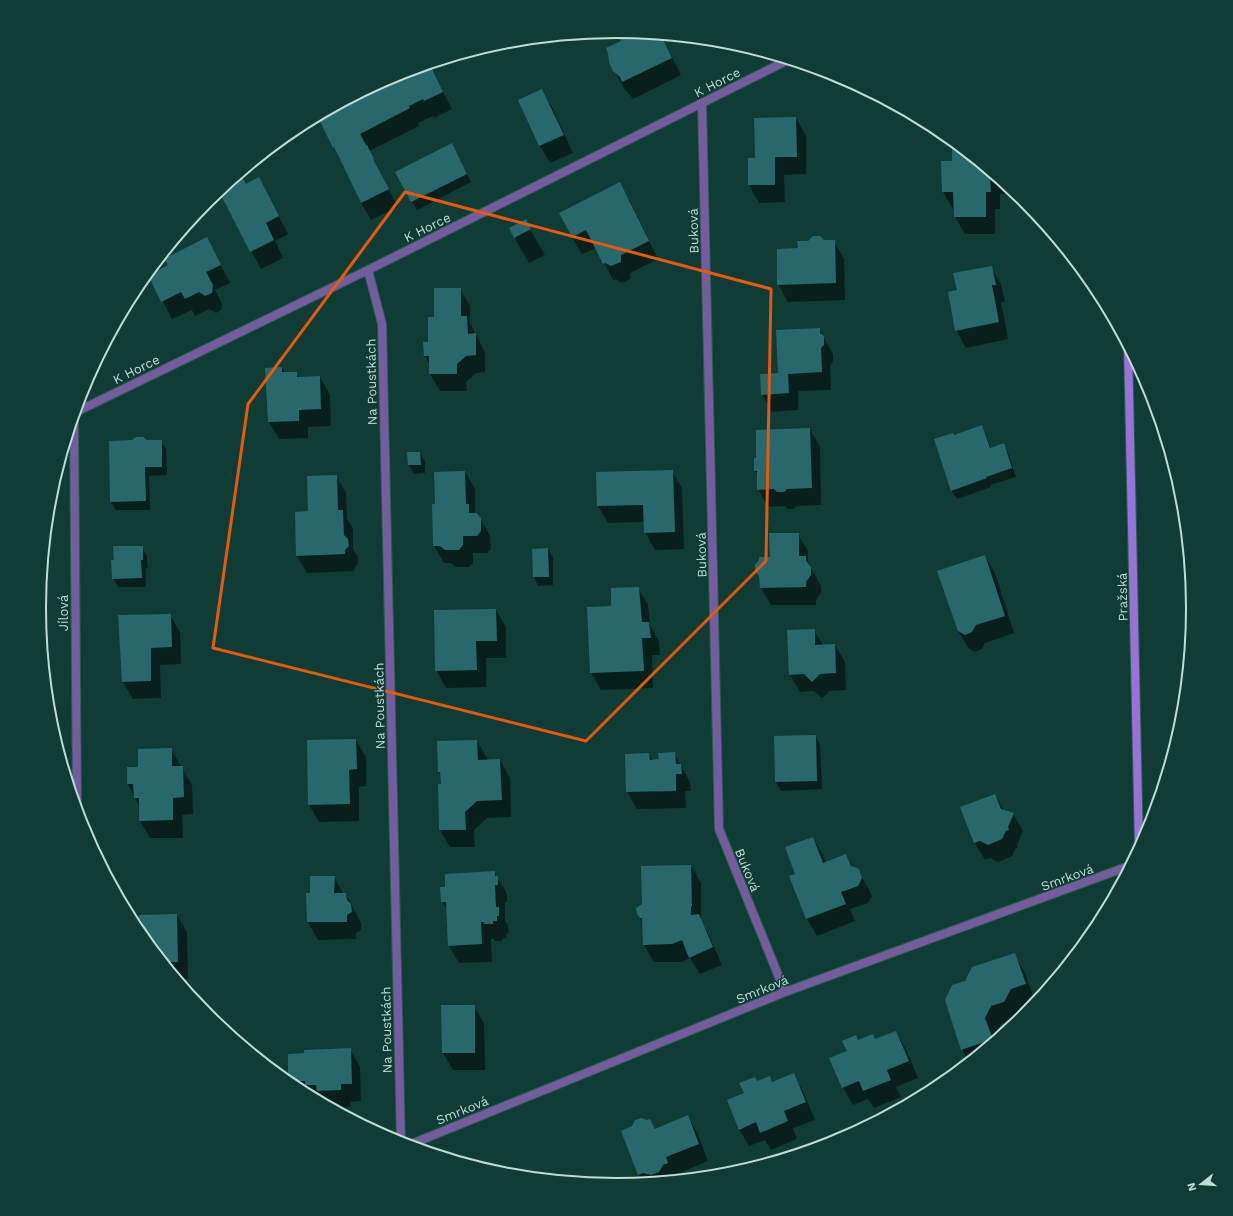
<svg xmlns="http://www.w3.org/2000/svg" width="1233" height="1216" viewBox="0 0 1233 1216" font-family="'Work Sans',sans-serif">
	<rect width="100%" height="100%" fill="#0f3d35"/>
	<path fill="#0007" d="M 617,31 L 661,35 L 681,75 L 633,99 L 624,88 L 614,70 L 622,41 Z
		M 429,65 L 452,109 L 434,118 L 433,116 L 418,123 L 419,126 L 369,151 L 398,207 L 371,220 L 361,203 L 319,116 L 401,73 Z
		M 542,90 L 552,107 L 573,153 L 550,163 L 540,146 L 519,101 Z
		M 796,118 L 806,136 L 806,174 L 784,175 L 785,202 L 759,203 L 749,185 L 749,159 L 756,159 Z
		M 956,143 L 1006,184 L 1006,194 L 1000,194 L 1000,209 L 995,209 L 995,234 L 965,234 L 955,217 L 954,209 L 953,209 L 943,192 L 942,162 L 953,162 Z
		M 457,153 L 471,182 L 417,210 L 412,202 Z
		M 240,174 L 246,185 L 259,179 L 288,234 L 275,241 L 283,258 L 261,269 L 220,191 Z
		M 620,184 L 630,201 L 658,259 L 630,273 L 630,279 L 622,283 L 616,279 L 614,281 L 596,248 L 582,254 L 572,237 Z
		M 525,221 L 545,255 L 529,263 L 514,237 Z
		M 207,239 L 230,283 L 215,290 L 222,304 L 221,310 L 216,313 L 209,309 L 195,316 L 192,310 L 172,319 L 149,275 L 169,266 Z
		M 824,241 L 834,241 L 844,259 L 845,300 L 788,302 L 778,284 L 799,249 Z
		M 991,267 L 1001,284 L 1005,302 L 1001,302 L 1008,339 L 966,348 L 956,330 L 958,291 Z
		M 460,289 L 470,306 L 470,323 L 485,352 L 485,372 L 476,373 L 466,382 L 467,391 L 440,391 L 430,374 L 430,365 L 425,356 L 429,343 L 435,318 Z
		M 819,329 L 833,354 L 833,362 L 830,366 L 831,390 L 798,391 L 798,410 L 772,412 L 762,394 Z
		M 282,368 L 285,373 L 296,373 L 299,378 L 320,377 L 330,395 L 331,426 L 308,427 L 308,438 L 279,439 L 269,422 L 266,369 Z
		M 981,426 L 986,435 L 991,449 L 1003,444 L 1008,453 L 1016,477 L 990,485 L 991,487 L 957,499 L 952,491 L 954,436 Z
		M 810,429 L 820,447 L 821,505 L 797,506 L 794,509 L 788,509 L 785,506 L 768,507 L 758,489 L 758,475 L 755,471 Z
		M 147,441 L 161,441 L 166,449 L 167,475 L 149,476 L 150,510 L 116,510 L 111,502 Z
		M 408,453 L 420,453 L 425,462 L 425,473 L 414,474 L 409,465 Z
		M 672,471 L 682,488 L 684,549 L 655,550 L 645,532 L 645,522 L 608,523 L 598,506 Z
		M 465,472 L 475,489 L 475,513 L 480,518 L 490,536 L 491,549 L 487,553 L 473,553 L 473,563 L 469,567 L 456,567 L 451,563 L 444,563 L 434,546 L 436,505 Z
		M 336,476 L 346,493 L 347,519 L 353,528 L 353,549 L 358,557 L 358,563 L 355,568 L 354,571 L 307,573 L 297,556 Z
		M 798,534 L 808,551 L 808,562 L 821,586 L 821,593 L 816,600 L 816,605 L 771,605 L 761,588 L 761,579 L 756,571 L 760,561 L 771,557 Z
		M 142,547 L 147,556 L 148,569 L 146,568 L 146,587 L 118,587 L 113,578 Z
		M 548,549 L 553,558 L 553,585 L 538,586 L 534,577 L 533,550 Z
		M 985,556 L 995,573 L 1014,633 L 985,643 L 982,649 L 975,652 L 969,649 L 958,631 Z
		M 638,588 L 648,605 L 650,626 L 659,641 L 660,655 L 652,655 L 653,688 L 601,690 L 591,673 L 588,608 L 612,607 Z
		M 496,610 L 506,627 L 506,658 L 486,658 L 486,687 L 446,688 L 436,670 Z
		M 170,615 L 180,632 L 181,664 L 160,665 L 161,698 L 133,699 L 123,682 Z
		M 814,630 L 823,645 L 835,645 L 845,662 L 846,690 L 830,691 L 822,698 L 814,691 L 800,692 L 790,675 Z
		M 45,667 L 47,670 L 47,686 Z
		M 815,736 L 820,744 L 822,789 L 781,791 L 776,782 L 775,737 Z
		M 356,740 L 366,757 L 366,786 L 359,787 L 359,821 L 319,822 L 309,805 Z
		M 477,741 L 487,758 L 487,761 L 500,760 L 510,778 L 511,817 L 487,818 L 474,830 L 475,847 L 450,847 L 440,830 L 439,785 L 442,785 L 441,777 L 439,772 Z
		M 171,749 L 192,785 L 193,814 L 182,815 L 183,838 L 150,838 L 140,821 L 140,808 L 128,784 L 139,768 Z
		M 674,753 L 690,782 L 691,791 L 685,791 L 686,808 L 637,809 L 627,792 L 649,754 L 653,761 L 660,760 Z
		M 995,795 L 1004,811 L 1013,814 L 1023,831 L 1017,845 L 1018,847 L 1015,849 L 1012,856 L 998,862 L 990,858 L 985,860 L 975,843 L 962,807 Z
		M 813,838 L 823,855 L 826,863 L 846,855 L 853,868 L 858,870 L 868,888 L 872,896 L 868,903 L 850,909 L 855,921 L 817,936 L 807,919 L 797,874 Z
		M 691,866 L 701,883 L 701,921 L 708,933 L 722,965 L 700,974 L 690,958 L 682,962 L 654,962 L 644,945 L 643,924 L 638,914 Z
		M 494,872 L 507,894 L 507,902 L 505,902 L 505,921 L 508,925 L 509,933 L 506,934 L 507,938 L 502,939 L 502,941 L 495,941 L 494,939 L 491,939 L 492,962 L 459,963 L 449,946 L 448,911 L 442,901 L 446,888 Z
		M 334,877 L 344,894 L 346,894 L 361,923 L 361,930 L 356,933 L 356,939 L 318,940 L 308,922 L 307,894 L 311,894 Z
		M 177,915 L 187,932 L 188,979 L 178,979 L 140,933 L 140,916 Z
		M 1014,954 L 1024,971 L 1035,1001 L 1021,1006 L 1014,1019 L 1001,1024 L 995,1036 L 996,1040 L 969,1061 L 962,1050 L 966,981 Z
		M 474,1006 L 484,1023 L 485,1070 L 453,1070 L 443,1053 Z
		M 896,1032 L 906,1049 L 918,1078 L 896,1087 L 901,1097 L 874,1108 L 868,1099 L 853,1105 L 843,1088 L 859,1041 L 875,1040 Z
		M 350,1049 L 360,1067 L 361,1101 L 350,1102 L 350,1107 L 333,1108 L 296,1088 L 289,1081 L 289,1055 L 305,1054 Z
		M 793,1074 L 803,1091 L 815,1120 L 793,1128 L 797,1139 L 771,1150 L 765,1140 L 749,1146 L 739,1129 L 746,1094 L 757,1082 L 769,1077 L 772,1082 Z
		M 688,1117 L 698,1134 L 708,1161 L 675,1175 L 677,1179 L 644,1182 L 639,1175 L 622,1132 L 650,1120 L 656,1130 Z"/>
	<path fill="#28686b" d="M 616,31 L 661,35 L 672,58 L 622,82 L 620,77 L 613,71 L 609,62 L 608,53 L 606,48 L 621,41 Z
		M 430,65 L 443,92 L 424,101 L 423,99 L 409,106 L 410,108 L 360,134 L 366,145 L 367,145 L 374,159 L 373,159 L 389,189 L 361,203 L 334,147 L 333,148 L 318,117 L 400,74 Z
		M 542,89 L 564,135 L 539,146 L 518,100 Z
		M 796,117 L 797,157 L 775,157 L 775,185 L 748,185 L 748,158 L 755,158 L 754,118 Z
		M 954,142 L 997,177 L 990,177 L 991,192 L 986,192 L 986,217 L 954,217 L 953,192 L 942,192 L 941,161 L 952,161 L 952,143 Z
		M 452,143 L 467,174 L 411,202 L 395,172 Z
		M 241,174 L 246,184 L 259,177 L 279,216 L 266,223 L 274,240 L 250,252 L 219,191 Z
		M 620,182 L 649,241 L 621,255 L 621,262 L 611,266 L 605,263 L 603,264 L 586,230 L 572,237 L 559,213 Z
		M 526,219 L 531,229 L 514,238 L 509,228 Z
		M 813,236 L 820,236 L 824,240 L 835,240 L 836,283 L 777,285 L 777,249 L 798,248 L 797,241 L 808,241 Z
		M 207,237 L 221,265 L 206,272 L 213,285 L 212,293 L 205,296 L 199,292 L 185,299 L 181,292 L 161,302 L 148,275 L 168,265 L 164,259 Z
		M 992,266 L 996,285 L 992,285 L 999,322 L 955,331 L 948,292 L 957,290 L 953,273 Z
		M 434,288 L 461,288 L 461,316 L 467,316 L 468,334 L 476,333 L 476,355 L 466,356 L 457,364 L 457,374 L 429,374 L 429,356 L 424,356 L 423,342 L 428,342 L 428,317 L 434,317 Z
		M 820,328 L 820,333 L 824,336 L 824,345 L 821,348 L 822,372 L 788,374 L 789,393 L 761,395 L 760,374 L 778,373 L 776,330 Z
		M 282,367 L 282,372 L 297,372 L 297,377 L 320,376 L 321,409 L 299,410 L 299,421 L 268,422 L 265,368 Z
		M 982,425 L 990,448 L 1004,443 L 1012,468 L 986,477 L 987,478 L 951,491 L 934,439 L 953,433 L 954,435 Z
		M 810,428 L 812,488 L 787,489 L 784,492 L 777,492 L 774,489 L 757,490 L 757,471 L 754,471 L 754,458 L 756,458 L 756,430 Z
		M 136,437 L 143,437 L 147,440 L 162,440 L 162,467 L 145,467 L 146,501 L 110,502 L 109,441 L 132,440 Z
		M 407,452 L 420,452 L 421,465 L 408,465 Z
		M 673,470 L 675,532 L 644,533 L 643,505 L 597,506 L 596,472 Z
		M 465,471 L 466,504 L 469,504 L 469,513 L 476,513 L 481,518 L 481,531 L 477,536 L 463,536 L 463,545 L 459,550 L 445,550 L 440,546 L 433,546 L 432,504 L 435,504 L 434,472 Z
		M 337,475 L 338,510 L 343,510 L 344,535 L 348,539 L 349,546 L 345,550 L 345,554 L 296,556 L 295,512 L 308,511 L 307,476 Z
		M 769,533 L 799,533 L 799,556 L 806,556 L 806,561 L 811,567 L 811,575 L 806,582 L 806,587 L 760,588 L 759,576 L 755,571 L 755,565 L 759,560 L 759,557 L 770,557 Z
		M 113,546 L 143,546 L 143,560 L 141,560 L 142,578 L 112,579 L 111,560 L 114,560 Z
		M 548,548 L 549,577 L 533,577 L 532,549 Z
		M 985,555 L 1005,616 L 976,625 L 972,632 L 965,635 L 958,631 L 937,571 Z
		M 639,587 L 642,622 L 649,622 L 651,638 L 642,638 L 644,671 L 590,673 L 587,607 L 611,606 L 611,588 Z
		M 496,609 L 497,641 L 476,641 L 477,670 L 435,671 L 434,610 Z
		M 171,614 L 172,647 L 151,648 L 151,681 L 122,682 L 118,615 Z
		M 815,629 L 815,645 L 835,644 L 836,673 L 820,674 L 812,682 L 804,674 L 789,675 L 787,630 Z
		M 816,735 L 817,781 L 775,782 L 774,736 Z
		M 356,739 L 357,769 L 349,770 L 350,804 L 308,805 L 307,740 Z
		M 477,740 L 478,760 L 500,759 L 502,800 L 477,801 L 465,812 L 466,830 L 439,830 L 438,784 L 441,784 L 440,772 L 438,772 L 437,741 Z
		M 172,748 L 172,766 L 183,766 L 184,797 L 173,798 L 173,820 L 139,821 L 139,798 L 134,798 L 133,784 L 127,784 L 127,767 L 138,767 L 138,749 Z
		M 675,752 L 676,764 L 681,764 L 682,774 L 676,774 L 676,791 L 626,792 L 625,754 L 649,753 L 650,760 L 659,759 L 658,753 Z
		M 995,794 L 1001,809 L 1014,813 L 1008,827 L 1009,830 L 1006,831 L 1002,839 L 988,845 L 980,841 L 974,843 L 960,807 Z
		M 813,837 L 823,863 L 846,854 L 851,866 L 859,869 L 862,878 L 858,886 L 841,892 L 846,904 L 806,919 L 789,876 L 795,874 L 785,847 Z
		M 691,865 L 692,906 L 691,906 L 691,915 L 699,914 L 713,947 L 689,958 L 682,940 L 672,944 L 643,945 L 642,918 L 640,918 L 637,914 L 636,908 L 642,904 L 641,866 Z
		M 495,871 L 495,876 L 498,876 L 498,885 L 495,885 L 496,907 L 499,907 L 499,916 L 497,916 L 497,921 L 493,921 L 493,924 L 484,924 L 484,922 L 481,922 L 482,944 L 448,946 L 446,902 L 441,902 L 440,887 L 445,887 L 445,874 Z
		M 310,876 L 335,876 L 334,893 L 346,893 L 347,900 L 351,904 L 352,912 L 347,915 L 347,922 L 307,922 L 306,893 L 310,893 Z
		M 177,914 L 178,962 L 164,962 L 139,931 L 139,915 Z
		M 1015,953 L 1026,984 L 1011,989 L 1004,1002 L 991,1006 L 985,1018 L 993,1039 L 961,1050 L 945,1000 L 952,985 L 965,981 L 972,967 Z
		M 441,1005 L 475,1005 L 475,1053 L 442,1053 Z
		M 896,1031 L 909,1061 L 887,1070 L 891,1080 L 863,1091 L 859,1081 L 842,1088 L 829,1058 L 847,1051 L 842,1041 L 856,1035 L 858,1040 L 873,1034 L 875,1039 Z
		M 351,1048 L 352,1084 L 341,1084 L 341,1090 L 317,1091 L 316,1085 L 305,1085 L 305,1081 L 288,1081 L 288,1054 L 304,1053 L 304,1050 Z
		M 794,1073 L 806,1102 L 784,1111 L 788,1121 L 760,1133 L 756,1122 L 739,1130 L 727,1100 L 744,1093 L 739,1083 L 755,1077 L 757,1081 L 770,1076 L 772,1082 Z
		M 688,1115 L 699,1144 L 666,1157 L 668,1163 L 663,1165 L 659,1172 L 651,1175 L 643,1173 L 638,1175 L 621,1131 L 632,1126 L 635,1120 L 641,1118 L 647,1120 L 650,1119 L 655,1129 Z"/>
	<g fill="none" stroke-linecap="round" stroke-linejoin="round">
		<defs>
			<path id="minor" d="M 702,104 L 719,829 L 785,992
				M 368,270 L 382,324 L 401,1143
				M 76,412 L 368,270 L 788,60
				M 74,419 L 77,807
				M 409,1145 L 785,992 L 1129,866"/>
			<path id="secondary" d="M 1128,346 L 1139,848"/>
		</defs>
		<use href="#minor" stroke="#2e5952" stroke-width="10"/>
		<use href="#secondary" stroke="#2e5952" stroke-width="10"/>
		<use href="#minor" stroke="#745d9d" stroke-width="8"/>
		<use href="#secondary" stroke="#9872d7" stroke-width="8"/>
	</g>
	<path fill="none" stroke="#e8590c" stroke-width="3" stroke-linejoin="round" d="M 405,192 L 771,289 L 766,561 L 586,741 L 213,648 L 248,404 Z"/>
	<g text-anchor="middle" stroke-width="3" stroke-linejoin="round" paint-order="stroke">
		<g font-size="13" fill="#bedbd4" stroke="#0f3d35">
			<text transform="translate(717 82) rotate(-27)" y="5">K Horce</text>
			<text transform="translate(427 227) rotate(-26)" y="5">K Horce</text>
			<text transform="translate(693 231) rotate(-91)" y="5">Buková</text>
			<text transform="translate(136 369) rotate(-26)" y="5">K Horce</text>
			<text transform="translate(371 382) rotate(-91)" y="5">Na Poustkách</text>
			<text transform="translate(701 555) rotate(-91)" y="5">Buková</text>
			<text transform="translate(1122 597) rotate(-91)" y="5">Pražská</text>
			<text transform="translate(63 613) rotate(-90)" y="5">Jílová</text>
			<text transform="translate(379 706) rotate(-91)" y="5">Na Poustkách</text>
			<text transform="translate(748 870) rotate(68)" y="5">Buková</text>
			<text transform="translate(1067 877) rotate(-20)" y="5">Smrková</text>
			<text transform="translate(762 989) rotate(-22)" y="5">Smrková</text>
			<text transform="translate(386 1030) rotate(-91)" y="5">Na Poustkách</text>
			<text transform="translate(462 1110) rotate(-22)" y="5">Smrková</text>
		</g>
	</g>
	<path d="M0 0H1233V1216H0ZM46 608a570 570 0 1 1 1140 0a570 570 0 1 1-1140 0Z" fill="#0f3d35" fill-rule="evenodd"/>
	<path fill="none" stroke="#bedbd4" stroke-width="2" d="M46 608a570 570 0 1 1 1140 0a570 570 0 1 1-1140 0Z"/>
	<g transform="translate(1201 1184) rotate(253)" stroke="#0f3d35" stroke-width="3" paint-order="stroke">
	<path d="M0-3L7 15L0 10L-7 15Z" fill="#bedbd4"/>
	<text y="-6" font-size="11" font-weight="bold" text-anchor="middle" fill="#bedbd4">N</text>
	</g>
</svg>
